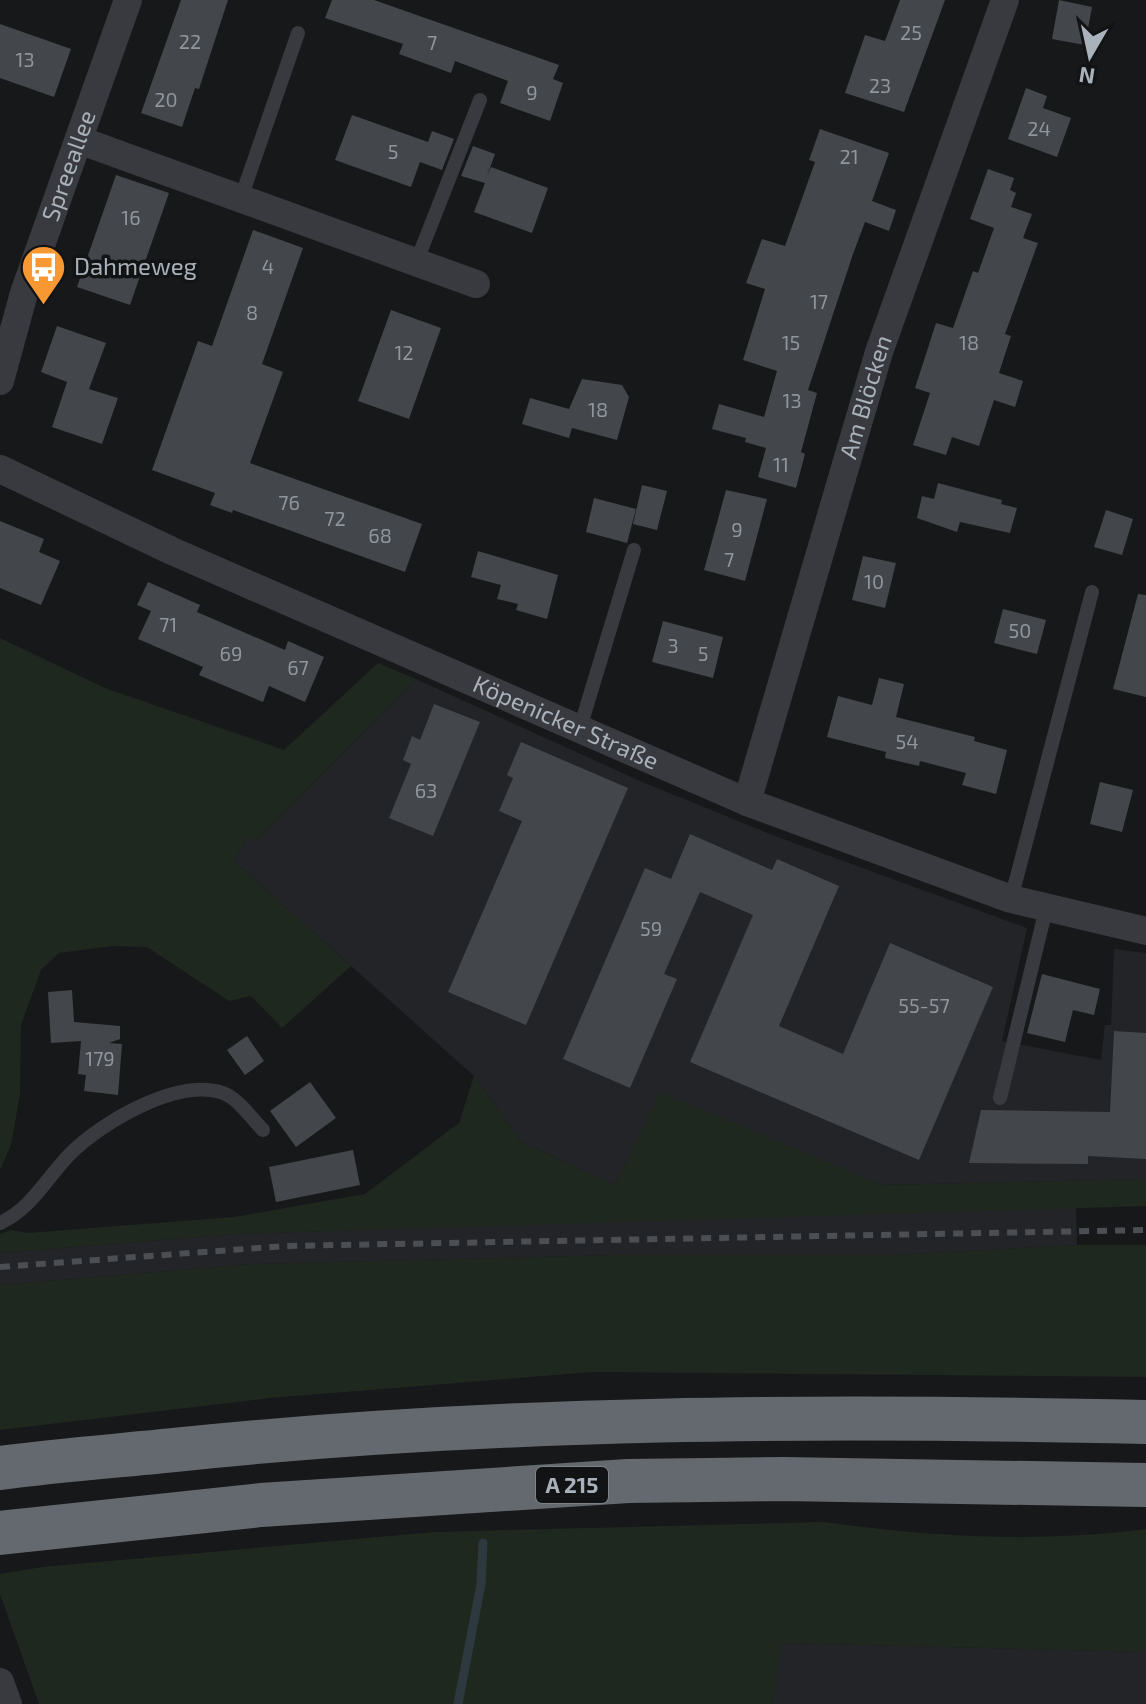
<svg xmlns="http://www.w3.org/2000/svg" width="1146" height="1704" viewBox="0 0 1146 1704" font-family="'Exo 2',sans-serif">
	<rect width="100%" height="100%" fill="#17181a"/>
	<path fill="#232427" d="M 416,679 L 640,781 L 775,836 L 1027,928 L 1002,1041 L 1101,1060 L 1105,1025 L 1111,1025 L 1114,949 L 1146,953 L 1146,1179 L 882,1185 L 660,1093 L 615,1185 L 520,1141 L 474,1076 L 234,861 L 249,835 L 257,840 Z
		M 1076,1206 L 1077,1245 L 895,1255 L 617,1255 L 253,1264 L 0,1285 L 0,1253 L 236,1234 Z
		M 781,1643 L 1146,1652 L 1146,1704 L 772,1704 Z"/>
	<path fill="#1f281f" d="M 0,638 L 105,688 L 284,750 L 378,663 L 416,679 L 256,841 L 249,835 L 234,861 L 351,966 L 282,1028 L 251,996 L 229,1001 L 147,947 L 112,946 L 59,953 L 41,970 L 21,1025 L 20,1094 L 11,1145 L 0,1170 Z
		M 474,1076 L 520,1141 L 615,1185 L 660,1092 L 882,1185 L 1146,1179 L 1146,1206 L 236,1234 L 0,1253 L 0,1234 L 11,1230 L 28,1233 L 234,1217 L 365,1194 L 459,1123 Z
		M 1077,1245 L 1146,1245 L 1146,1377 L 593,1372 L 270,1398 L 0,1430 L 0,1285 L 253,1264 L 617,1255 L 895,1255 Z
		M 824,1522 C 930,1537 1039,1543 1146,1529 L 1146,1652 L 782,1643 L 772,1704 L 39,1704 L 0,1594 L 0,1574 L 42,1567 L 435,1532 Z"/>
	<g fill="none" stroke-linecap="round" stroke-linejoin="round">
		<path stroke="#2d393e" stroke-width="9" d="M 458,1704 L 481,1584 L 483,1543"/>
	</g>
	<path fill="#43464a" d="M 181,0 L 228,0 L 199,89 L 195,88 L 182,127 L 141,113 Z
		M 332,0 L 374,0 L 559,65 L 553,79 L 563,83 L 550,121 L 500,103 L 508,81 L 455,61 L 451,73 L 399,54 L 403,44 L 325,18 Z
		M 900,0 L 945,0 L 904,112 L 845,93 L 865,35 L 885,41 Z
		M 1059,0 L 1092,7 L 1085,45 L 1052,39 Z
		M 0,24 L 71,49 L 54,97 L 0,78 Z
		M 1026,88 L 1047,96 L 1043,108 L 1071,118 L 1057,157 L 1008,139 Z
		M 352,115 L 428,142 L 432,131 L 454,139 L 442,170 L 420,162 L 411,187 L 335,160 Z
		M 820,129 L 889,153 L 872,201 L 896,210 L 889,231 L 865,222 L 853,254 L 808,390 L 817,393 L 801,452 L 805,454 L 796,488 L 758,477 L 766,448 L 745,442 L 746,438 L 712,429 L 719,404 L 764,417 L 777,371 L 743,360 L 765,289 L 746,283 L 762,239 L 785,246 L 815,162 L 809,160 Z
		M 473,146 L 495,154 L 487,176 L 491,167 L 548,188 L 532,233 L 474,212 L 485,183 L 461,176 Z
		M 988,169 L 1014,178 L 1010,190 L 1016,193 L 1011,207 L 1032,214 L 1023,238 L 1038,243 L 1005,334 L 1011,336 L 999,373 L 1023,381 L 1015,407 L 994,400 L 979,446 L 952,437 L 946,455 L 913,445 L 930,393 L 915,388 L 936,323 L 953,328 L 973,271 L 978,273 L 994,228 L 970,219 Z
		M 116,175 L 169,193 L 130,305 L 77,287 Z
		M 253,230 L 303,248 L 262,364 L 283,372 L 250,463 L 422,524 L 405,572 L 233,510 L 232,513 L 210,505 L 215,493 L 152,470 L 198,341 L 212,346 Z
		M 391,310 L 441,328 L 409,419 L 358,401 Z
		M 57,326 L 106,343 L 89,389 L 118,398 L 102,444 L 52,427 L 67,382 L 41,372 Z
		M 582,379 L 622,385 L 629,397 L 617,440 L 572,428 L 569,438 L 522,424 L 530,398 L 569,409 Z
		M 938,483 L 1002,500 L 1001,504 L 1017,508 L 1010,533 L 960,522 L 957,532 L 917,518 L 922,496 L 934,499 Z
		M 642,485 L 667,491 L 657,530 L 633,524 Z
		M 726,490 L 767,499 L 745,581 L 704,570 Z
		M 594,498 L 636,509 L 627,543 L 586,532 Z
		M 1106,510 L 1133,519 L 1122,555 L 1094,547 Z
		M 0,521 L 44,539 L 39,552 L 60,561 L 41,605 L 0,588 Z
		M 478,551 L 558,575 L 547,619 L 516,610 L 518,604 L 497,599 L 501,585 L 471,577 Z
		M 863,556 L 896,563 L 885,608 L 852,600 Z
		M 148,582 L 200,605 L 197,612 L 285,650 L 288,641 L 324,657 L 305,702 L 269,686 L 263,702 L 199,675 L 203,667 L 138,639 L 151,611 L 137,605 Z
		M 1138,594 L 1146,595 L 1146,697 L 1113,689 Z
		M 1003,609 L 1046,620 L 1037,654 L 994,643 Z
		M 663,621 L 723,637 L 713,678 L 652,662 Z
		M 879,678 L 904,684 L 896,717 L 975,737 L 974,741 L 1007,750 L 996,794 L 962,785 L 966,773 L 920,761 L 919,766 L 885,758 L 886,752 L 827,737 L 838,696 L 872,705 Z
		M 434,704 L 480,722 L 433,836 L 389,818 L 411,764 L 403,760 L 412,736 L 420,740 Z
		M 521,742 L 628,788 L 526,1025 L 448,992 L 522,821 L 499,811 L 513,778 L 507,775 Z
		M 1100,782 L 1133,790 L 1122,832 L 1090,824 Z
		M 690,834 L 772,870 L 777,859 L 839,886 L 779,1026 L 843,1054 L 890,943 L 993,987 L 919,1160 L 690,1062 L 753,915 L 700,892 L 664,974 L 677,979 L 630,1088 L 563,1059 L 645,868 L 671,879 Z
		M 1042,974 L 1100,989 L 1094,1015 L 1073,1010 L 1065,1042 L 1027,1033 Z
		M 72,990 L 74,1022 L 120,1026 L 120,1039 L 109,1043 L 122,1044 L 118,1095 L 84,1091 L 86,1075 L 78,1074 L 81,1041 L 51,1043 L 48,992 Z
		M 1114,1031 L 1146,1033 L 1146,1159 L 1088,1156 L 1088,1164 L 969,1163 L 981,1110 L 1110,1112 Z
		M 247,1036 L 264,1061 L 245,1075 L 227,1050 Z
		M 310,1082 L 336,1118 L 296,1147 L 270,1111 Z
		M 353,1150 L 360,1185 L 276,1202 L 269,1167 Z"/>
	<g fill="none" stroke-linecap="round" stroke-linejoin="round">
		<path stroke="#383a3f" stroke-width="14" d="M 241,198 L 298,33
			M 416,263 L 480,100
			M 580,728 L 634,550
			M 1011,899 L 1092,592
			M 1000,1098 L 1046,909
			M 0,1223 C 31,1209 46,1179 69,1155 C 99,1124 177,1077 223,1093 C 239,1099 251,1118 263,1130"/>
		<g stroke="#383a3f" stroke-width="28">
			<path d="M 79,140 L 476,284"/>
			<path id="s1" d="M 0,381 L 24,293 L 128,0"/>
			<path id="s2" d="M 0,469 L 172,551 L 747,802 L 1011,899 L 1146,931"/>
			<path id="s3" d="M 747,802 L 879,352 L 1005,0"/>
			<path d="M 0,1682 L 8,1704"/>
		</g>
		<path stroke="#646970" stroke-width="44" d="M 0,1468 C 58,1460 116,1456 174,1450 C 498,1416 821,1415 1146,1422
			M 0,1533 L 261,1505 L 628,1481 L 783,1479 L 1146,1485"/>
		<path stroke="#4b4f54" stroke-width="6" stroke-dasharray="10 8" stroke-linecap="butt" d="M 0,1267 L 286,1246 L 1146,1230"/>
	</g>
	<defs>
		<symbol id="bus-pin" viewBox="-11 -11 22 30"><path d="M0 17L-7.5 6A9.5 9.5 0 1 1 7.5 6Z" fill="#f89832" stroke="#121315"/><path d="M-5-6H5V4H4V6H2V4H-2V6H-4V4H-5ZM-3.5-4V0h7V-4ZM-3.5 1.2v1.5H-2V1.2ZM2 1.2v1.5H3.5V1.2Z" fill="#fff"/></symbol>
	</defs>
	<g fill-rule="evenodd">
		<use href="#bus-pin" x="18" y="242" width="51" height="69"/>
	</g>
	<g text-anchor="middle" stroke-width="7" stroke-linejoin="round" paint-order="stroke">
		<g font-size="20" fill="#90969e">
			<text x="911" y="40">25</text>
			<text x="190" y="49">22</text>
			<text x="432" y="50">7</text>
			<text x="25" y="67">13</text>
			<text x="880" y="93">23</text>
			<text x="532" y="100">9</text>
			<text x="166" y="107">20</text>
			<text x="1039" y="136">24</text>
			<text x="393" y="159">5</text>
			<text x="849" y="164">21</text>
			<text x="131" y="225">16</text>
			<text x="268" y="274">4</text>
			<text x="819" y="309">17</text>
			<text x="252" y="320">8</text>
			<text x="791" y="350">15</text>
			<text x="969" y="350">18</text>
			<text x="404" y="360">12</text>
			<text x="792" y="408">13</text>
			<text x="598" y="417">18</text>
			<text x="781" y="472">11</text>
			<text x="289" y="510">76</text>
			<text x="335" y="526">72</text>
			<text x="737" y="537">9</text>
			<text x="380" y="543">68</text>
			<text x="729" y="567">7</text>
			<text x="874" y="589">10</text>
			<text x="168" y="632">71</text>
			<text x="1020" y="638">50</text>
			<text x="673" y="653">3</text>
			<text x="231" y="661">69</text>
			<text x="703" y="661">5</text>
			<text x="298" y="675">67</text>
			<text x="907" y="749">54</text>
			<text x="426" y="798">63</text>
			<text x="651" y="936">59</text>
			<text x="924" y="1013">55-57</text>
			<text x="100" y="1066">179</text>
		</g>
		<rect fill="#121315" stroke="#7c8288" stroke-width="2" x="536" y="1467" width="72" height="36" rx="6"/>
		<g font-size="22" font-weight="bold" fill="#a9b1ba">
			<text x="572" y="1493">A 215</text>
		</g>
		<g font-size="24" fill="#a9b1ba" stroke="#121315">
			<text dy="8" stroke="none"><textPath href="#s1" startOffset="226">Spreeallee</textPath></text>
			<text dy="8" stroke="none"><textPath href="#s3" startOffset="422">Am Blöcken</textPath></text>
			<text dy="8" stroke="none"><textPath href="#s2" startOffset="620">Köpenicker Straße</textPath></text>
		</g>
		<g font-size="24" fill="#a9b1ba" stroke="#121315" text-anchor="start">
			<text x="74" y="275">Dahmeweg</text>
		</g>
	</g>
	<g transform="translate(1090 56) rotate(189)" stroke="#121315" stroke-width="6" paint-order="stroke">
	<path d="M0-6L14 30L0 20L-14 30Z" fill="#a9b1ba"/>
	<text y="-12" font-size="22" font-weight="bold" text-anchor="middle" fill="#a9b1ba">N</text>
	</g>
</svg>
